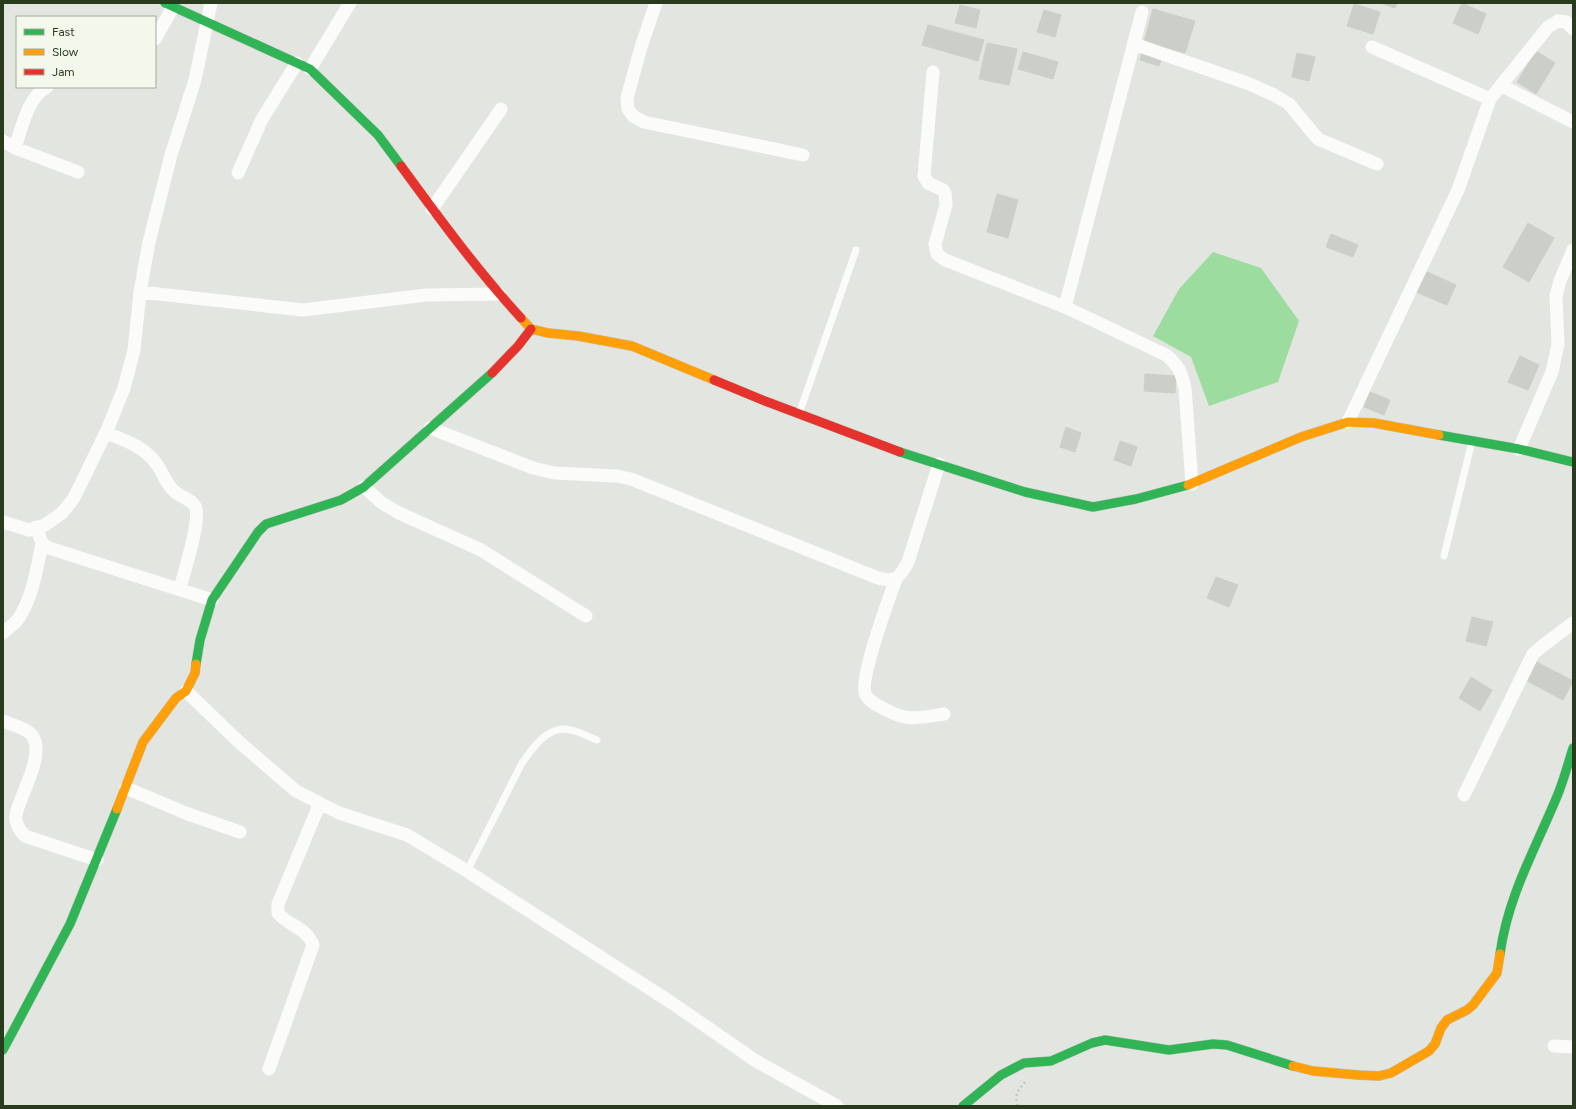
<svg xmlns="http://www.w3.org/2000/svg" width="1576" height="1109" viewBox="0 0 1576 1109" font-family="Figtree,sans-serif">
	<rect width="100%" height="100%" fill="#e3e6e0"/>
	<path fill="#9cdc9e" d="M 1213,252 L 1261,268 L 1299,321 L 1278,382 L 1209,406 L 1191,357 L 1153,336 L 1179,289 Z"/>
	<path fill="#cccfc8" stroke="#cccfc8" d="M 1383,3 L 1397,3 L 1395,8 L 1383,4 Z
		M 1462,3 L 1486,14 L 1478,34 L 1453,23 Z
		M 1354,4 L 1380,12 L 1373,34 L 1347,26 Z
		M 960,5 L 980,10 L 976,28 L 955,23 Z
		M 1153,9 L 1195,21 L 1185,53 L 1144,42 Z
		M 1044,10 L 1061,15 L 1055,37 L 1037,32 Z
		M 928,25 L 984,40 L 978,61 L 922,45 Z
		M 987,43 L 1017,49 L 1009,85 L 979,79 Z
		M 1143,50 L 1162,56 L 1159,66 L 1140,60 Z
		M 1536,51 L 1555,63 L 1536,94 L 1517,82 Z
		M 1023,52 L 1058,62 L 1053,79 L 1018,69 Z
		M 1297,53 L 1315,57 L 1309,81 L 1292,77 Z
		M 997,194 L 1018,200 L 1008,238 L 987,232 Z
		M 1528,223 L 1554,238 L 1529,282 L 1503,267 Z
		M 1331,234 L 1358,245 L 1353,257 L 1326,247 Z
		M 1425,271 L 1456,285 L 1447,305 L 1416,292 Z
		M 1520,356 L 1539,365 L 1528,390 L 1508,382 Z
		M 1145,374 L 1176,376 L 1175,393 L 1144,391 Z
		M 1370,392 L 1390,400 L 1384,415 L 1364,407 Z
		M 1066,427 L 1081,433 L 1075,452 L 1060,447 Z
		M 1120,441 L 1137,447 L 1131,466 L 1114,460 Z
		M 1216,577 L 1238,585 L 1229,607 L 1207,598 Z
		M 1472,617 L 1493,622 L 1486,646 L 1466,641 Z
		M 1537,662 L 1573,681 L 1563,700 L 1527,681 Z
		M 1471,677 L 1492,690 L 1480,711 L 1459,698 Z"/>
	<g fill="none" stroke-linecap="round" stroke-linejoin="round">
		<defs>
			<path id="fast" d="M 165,3 L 310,69 L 378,135 L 401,166
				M 1439,435 L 1519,449 L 1573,462
				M 900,452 L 1025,492 L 1093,507 L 1136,499 L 1188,485
				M 196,664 L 200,640 L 212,600 L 258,532 L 266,524 L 341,500 L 364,487 L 492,373
				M 1500,954 C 1508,895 1536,848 1558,794 C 1564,779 1568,764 1573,748
				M 3,1050 L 70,924 L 117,809
				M 963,1106 L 1001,1075 L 1024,1063 L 1051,1061 L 1092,1043 L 1105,1040 L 1169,1050 L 1213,1044 L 1227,1045 L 1293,1066"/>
			<path id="slow" d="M 521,318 L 531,329 L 548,333 L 578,336 L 632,346 L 714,380
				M 1188,485 L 1301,437 L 1348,422 L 1374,423 L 1439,435
				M 117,809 L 143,742 L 176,698 L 186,691 L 195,673 L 196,664
				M 1293,1066 L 1313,1071 L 1358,1075 L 1379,1076 L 1391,1073 L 1429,1051 L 1435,1044 L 1441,1028 L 1447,1020 L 1467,1010 L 1473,1005 L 1497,973 L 1500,954"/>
			<path id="jam" d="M 401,166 C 439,218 477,270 521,318
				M 492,373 L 518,346 L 531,329
				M 714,380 L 765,401 L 900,452"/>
		</defs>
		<use href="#fast" stroke="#c1c6bb" stroke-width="10"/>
		<use href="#slow" stroke="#c1c6bb" stroke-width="10"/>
		<use href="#jam" stroke="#c1c6bb" stroke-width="10"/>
		<path stroke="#c2c8bd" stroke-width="2.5" stroke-dasharray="2 3" stroke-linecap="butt" d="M 1018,1106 C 1014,1096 1018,1090 1025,1082"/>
		<path stroke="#fbfbfa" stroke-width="7" d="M 799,414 L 856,250
			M 1444,556 L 1472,441
			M 467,871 L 522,763 C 532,749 545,729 564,729 C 575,729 587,736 597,740"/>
		<path stroke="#fbfbfa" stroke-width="13" d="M 656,3 L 641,47 L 627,98 L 628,109 L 633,116 L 644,122 L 803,155
			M 155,39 L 173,7
			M 1134,44 L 1247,83 L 1274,95 L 1289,104 L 1318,139 L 1377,164
			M 1372,47 L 1490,99
			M 310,69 L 350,3
			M 933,72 L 924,176 L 928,183 L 943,190 L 945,193 L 946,205 L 935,244 L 937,254 L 945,260 L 1065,307 L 1166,355 C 1179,366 1181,371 1185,388 L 1192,484
			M 1502,86 L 1573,122
			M 3,141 L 15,148 L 78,172
			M 15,148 C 21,130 28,96 47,87
			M 238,173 L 262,119 L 297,63
			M 432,209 L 501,109
			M 140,292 L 303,310 L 426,295 L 499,294
			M 1065,307 L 1142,12
			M 1348,422 L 1458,190 L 1490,99 L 1548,27 L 1558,21 L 1566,22 L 1573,29
			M 430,428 L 533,468 L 554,473 L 617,476 L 631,479 L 878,578 C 896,583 900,577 908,562 L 939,464
			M 106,433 C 124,440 143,446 155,462 C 163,471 165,484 175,492 C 181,497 194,500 196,509 C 200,523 184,572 180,589
			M 1519,449 L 1552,372 L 1558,344 L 1556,296 L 1560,281 L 1573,250
			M 364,487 L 382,503 L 399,513 L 481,550 L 586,616
			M 3,522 L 29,530 L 45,525 L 62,513 L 74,498 L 108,428 L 124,388 L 134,350 L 140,292 L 149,242 L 171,155 L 195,80 L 211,3
			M 36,527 L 42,543 L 49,548 L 212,600
			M 896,579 C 889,598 860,678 865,693 C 867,699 872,702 877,705 C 906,722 913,719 944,714
			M 3,633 C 8,628 15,624 19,618 C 33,596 37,568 42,543
			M 186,691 L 239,742 L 296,791 L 339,813 L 407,835 L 467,871 L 672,1003 L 756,1061 L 837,1106
			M 3,721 C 12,725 24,727 31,734 C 45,750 26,785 20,802 C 18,807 15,815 16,820 C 17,827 20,831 25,836 L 97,860
			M 126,788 L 188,814 L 240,832
			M 1464,795 L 1533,654 L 1545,644 L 1573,623
			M 1554,1046 L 1573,1047
			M 269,1069 L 313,945 C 306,927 290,927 278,913 L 278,904 L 320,803"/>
		<use href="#fast" stroke="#30b455" stroke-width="9"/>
		<use href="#slow" stroke="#ff9f0a" stroke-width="9"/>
		<use href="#jam" stroke="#e5322d" stroke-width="9"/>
	</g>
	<rect width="1576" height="1109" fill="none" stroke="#283b1d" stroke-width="8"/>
	<rect x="16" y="16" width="140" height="72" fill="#f3f7ec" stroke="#a2ac99"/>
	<rect x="24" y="29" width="20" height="6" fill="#30b455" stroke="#a2ac99"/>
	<text x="52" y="36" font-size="12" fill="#283b1d">Fast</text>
	<rect x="24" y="49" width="20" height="6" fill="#ff9f0a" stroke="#a2ac99"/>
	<text x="52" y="56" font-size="12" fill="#283b1d">Slow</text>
	<rect x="24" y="69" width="20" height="6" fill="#e5322d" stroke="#a2ac99"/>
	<text x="52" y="76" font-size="12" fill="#283b1d">Jam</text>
</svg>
